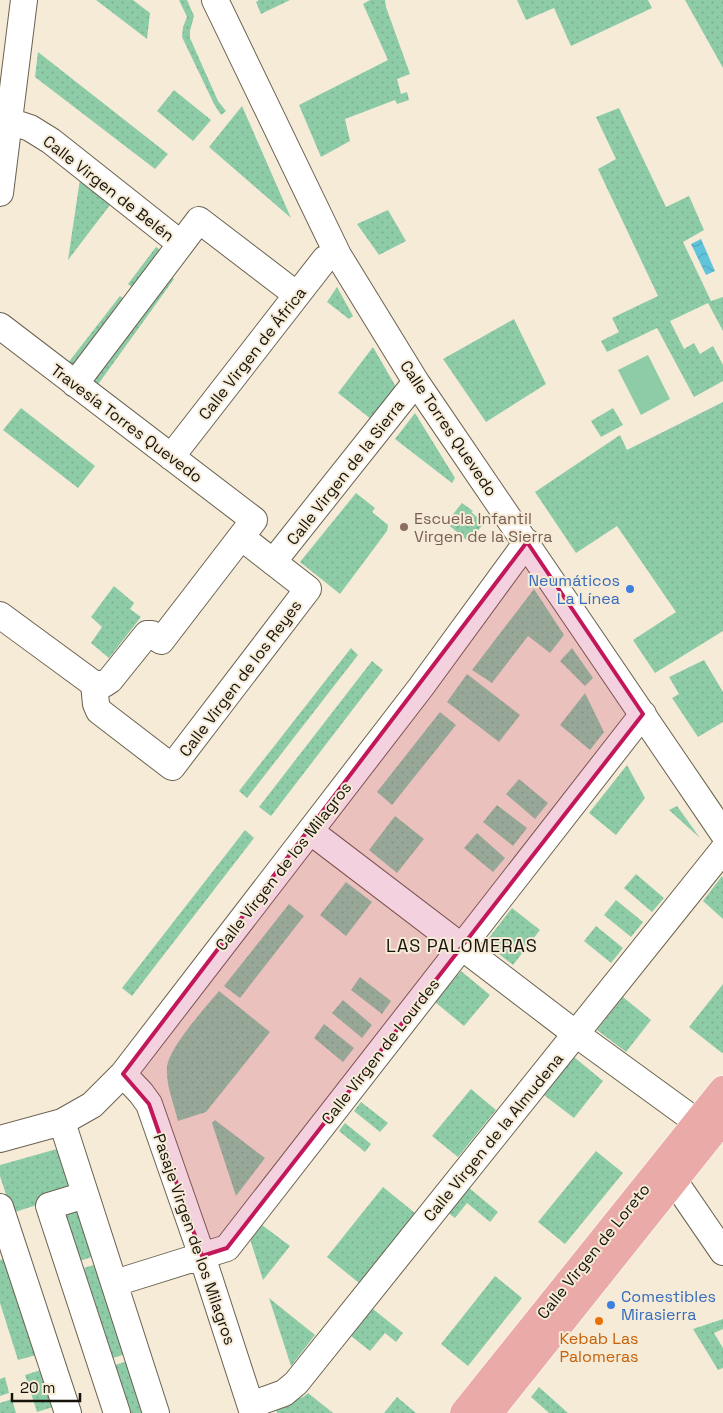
<svg xmlns="http://www.w3.org/2000/svg" width="723" height="1413" viewBox="0 0 723 1413" font-family="'Space Grotesk',sans-serif">
	<defs>
		<pattern id="grass-dots" width="8" height="8" patternUnits="userSpaceOnUse" patternTransform="scale(1.25)"><rect width="8" height="8" fill="#8ecca8"/><path d="M2 2h.1M6 6h.1" fill="none" stroke="#7aae8f" stroke-width="1.8" stroke-linecap="round"/></pattern>
		<pattern id="water-waves" width="16" height="10" patternUnits="userSpaceOnUse" patternTransform="scale(1.25)"><rect width="16" height="10" fill="#61c4db"/><path d="M0 5q4-4 8 0t8 0" fill="none" stroke="#54a8bb"/></pattern>
	</defs>
	<rect width="100%" height="100%" fill="#f6ebd7"/>
	<path fill="url(#grass-dots)" d="M 96,0 L 133,0 L 150,13 L 147,39 Z
		M 179,0 L 187,0 L 194,16 L 190,31 L 190,38 L 218,101 L 226,111 L 221,115 L 214,104 L 182,37 L 183,27 L 187,17 Z
		M 259,0 L 290,0 L 261,14 L 256,2 Z
		M 370,0 L 385,0 L 386,7 L 410,74 L 397,79 L 401,94 L 407,92 L 409,100 L 397,104 L 395,100 L 345,119 L 350,141 L 321,157 L 299,105 L 388,60 L 363,4 Z
		M 517,0 L 648,0 L 652,8 L 571,46 L 554,8 L 526,20 Z
		M 685,0 L 723,0 L 723,68 Z
		M 38,52 L 168,154 L 155,169 L 35,77 Z
		M 174,90 L 211,120 L 193,141 L 157,111 Z
		M 242,106 L 291,218 L 209,147 Z
		M 619,108 L 666,207 L 689,196 L 704,230 L 683,242 L 711,301 L 723,297 L 723,331 L 708,303 L 670,321 L 684,349 L 694,343 L 700,354 L 713,346 L 723,365 L 723,381 L 694,397 L 657,328 L 607,352 L 601,341 L 619,332 L 612,318 L 658,296 L 598,169 L 616,159 L 596,117 Z
		M 80,179 L 110,205 L 68,260 Z
		M 388,210 L 406,241 L 379,255 L 357,224 Z
		M 156,247 L 164,253 L 135,290 L 128,284 Z
		M 168,274 L 174,279 L 94,390 L 87,385 Z
		M 337,287 L 353,316 L 349,319 L 327,302 Z
		M 120,296 L 128,301 L 72,374 L 64,368 Z
		M 514,319 L 546,384 L 486,422 L 443,359 Z
		M 373,347 L 396,387 L 371,419 L 338,393 Z
		M 723,402 L 723,631 L 655,673 L 633,640 L 676,612 L 617,526 L 576,553 L 535,492 L 620,435 L 627,450 Z
		M 21,408 L 95,466 L 78,488 L 3,430 Z
		M 613,408 L 623,425 L 601,437 L 591,421 Z
		M 415,413 L 455,478 L 452,483 L 395,439 Z
		M 356,493 L 375,508 L 372,512 L 388,525 L 387,531 L 340,594 L 300,562 Z
		M 462,503 L 473,511 L 471,512 L 484,523 L 469,542 L 446,523 Z
		M 114,586 L 134,603 L 130,609 L 141,617 L 109,658 L 91,643 L 102,627 L 91,617 Z
		M 534,589 L 564,635 L 550,653 L 528,636 L 492,683 L 472,670 Z
		M 351,648 L 358,655 L 247,798 L 239,791 Z
		M 572,648 L 593,678 L 585,686 L 560,661 Z
		M 704,660 L 723,692 L 723,722 L 698,737 L 672,698 L 679,694 L 669,677 Z
		M 372,661 L 383,670 L 271,816 L 259,807 Z
		M 467,674 L 520,715 L 499,742 L 447,702 Z
		M 585,693 L 604,732 L 590,750 L 560,725 Z
		M 440,712 L 456,725 L 392,805 L 377,792 Z
		M 627,765 L 645,798 L 616,835 L 589,813 Z
		M 519,779 L 548,803 L 535,819 L 506,794 Z
		M 497,805 L 527,828 L 513,846 L 483,822 Z
		M 677,806 L 700,838 L 669,810 Z
		M 395,816 L 424,839 L 397,873 L 369,850 Z
		M 245,830 L 254,838 L 132,996 L 122,988 Z
		M 477,833 L 505,858 L 493,872 L 464,848 Z
		M 636,874 L 664,898 L 652,912 L 624,888 Z
		M 722,876 L 723,878 L 723,919 L 703,901 Z
		M 346,882 L 372,902 L 346,936 L 320,915 Z
		M 616,900 L 643,922 L 631,937 L 604,915 Z
		M 289,904 L 304,916 L 240,998 L 224,986 Z
		M 512,908 L 540,930 L 513,965 L 485,943 Z
		M 596,926 L 623,948 L 611,963 L 584,941 Z
		M 461,971 L 490,995 L 464,1026 L 435,1002 Z
		M 360,977 L 391,1001 L 382,1014 L 351,990 Z
		M 723,984 L 723,1052 L 722,1053 L 689,1027 Z
		M 219,991 L 270,1032 L 206,1112 L 178,1121 C 174,1104 166,1086 167,1068 C 168,1048 206,1007 219,991 Z
		M 623,997 L 651,1020 L 626,1052 L 597,1030 Z
		M 343,1000 L 372,1025 L 362,1038 L 332,1013 Z
		M 324,1024 L 354,1048 L 343,1062 L 314,1038 Z
		M 574,1057 L 603,1081 L 574,1118 L 544,1095 Z
		M 471,1089 L 496,1110 L 458,1157 L 432,1136 Z
		M 361,1102 L 388,1123 L 380,1132 L 354,1111 Z
		M 215,1120 L 265,1158 L 236,1196 L 212,1123 Z
		M 345,1123 L 371,1144 L 365,1152 L 339,1131 Z
		M 64,1147 L 77,1192 L 12,1213 L 0,1176 L 0,1165 Z
		M 596,1151 L 623,1173 L 565,1244 L 538,1222 Z
		M 383,1187 L 415,1213 L 359,1283 L 327,1257 Z
		M 468,1187 L 498,1212 L 490,1222 L 467,1203 L 455,1218 L 447,1212 Z
		M 82,1202 L 100,1254 L 80,1261 L 63,1208 Z
		M 262,1225 L 290,1246 L 263,1280 L 250,1239 Z
		M 9,1257 L 40,1354 L 18,1360 L 0,1303 L 0,1260 Z
		M 103,1262 L 132,1352 L 113,1358 L 84,1268 Z
		M 495,1276 L 522,1298 L 468,1366 L 441,1344 Z
		M 269,1298 L 315,1335 L 291,1366 Z
		M 373,1309 L 403,1333 L 396,1342 L 385,1333 L 370,1351 L 351,1336 Z
		M 723,1319 L 723,1329 L 714,1333 L 723,1348 L 723,1368 L 718,1370 L 693,1329 Z
		M 134,1359 L 151,1413 L 130,1413 L 115,1365 Z
		M 41,1370 L 53,1407 L 37,1412 L 25,1375 Z
		M 5,1377 L 9,1393 L 0,1396 L 0,1379 Z
		M 539,1387 L 568,1413 L 549,1413 L 531,1397 Z
		M 308,1393 L 333,1413 L 277,1413 L 275,1406 L 303,1397 Z
		M 397,1397 L 416,1413 L 384,1413 Z
		M 12,1399 L 16,1413 L 0,1413 L 0,1403 Z"/>
	<path fill="#8ecca8" d="M 648,355 L 670,399 L 641,415 L 618,370 Z"/>
	<path fill="url(#water-waves)" d="M 701,239 L 715,271 L 706,275 L 691,244 Z"/>
	<g fill="none" stroke-linecap="round" stroke-linejoin="round">
		<defs>
			<path id="minor" d="M 215,0 L 338,255 L 416,382 L 723,833
				M 9,121 L 30,128 L 51,141 L 181,244
				M 0,193 L 24,0
				M 0,326 L 254,520 L 161,641 L 152,634 L 147,634 L 110,680 L 104,684 L 94,684
				M 75,384 L 199,220 L 297,295
				M 171,457 L 325,259 L 338,255
				M 273,562 L 416,382
				M 0,615 L 94,684
				M 94,684 L 96,704 L 99,711 L 172,767 L 308,589 L 241,537
				M 310,831 L 576,1034 L 697,1122
				M 123,1074 L 141,1093 L 149,1104 L 202,1256 L 253,1413
				M 62,1122 L 156,1413
				M 0,1139 L 62,1122 L 92,1105 L 123,1074 L 421,687 L 527,542
				M 675,1182 L 723,1252
				M 85,1195 L 49,1206 L 117,1413
				M 0,1207 L 68,1413
				M 115,1283 L 227,1248 L 643,714
				M 251,1405 L 284,1393 L 296,1383 L 723,850"/>
			<path id="major" d="M 464,1413 L 723,1090
				M 489,1413 L 720,1123"/>
		</defs>
		<use href="#minor" stroke="#6b6250" stroke-width="28"/>
		<use href="#major" stroke="#fff" stroke-width="29"/>
		<use href="#minor" stroke="#fff" stroke-width="26"/>
		<use href="#major" stroke="#eaaaa8" stroke-width="28"/>
	</g>
	<path fill="#c2185b" fill-opacity="0.2" stroke="#c2185b" stroke-width="4" stroke-linejoin="round" d="M 527,542 L 643,714 L 227,1248 L 202,1256 L 149,1104 L 123,1074 Z"/>
	<circle fill="#8d6e63" stroke="#f6ebd7" stroke-width="2" cx="404" cy="527" r="5"/>
	<g fill="#3f7fe0" stroke="#f6ebd7" stroke-width="2">
		<circle cx="630" cy="589" r="5"/>
		<circle cx="611" cy="1305" r="5"/>
	</g>
	<circle fill="#e8710a" stroke="#f6ebd7" stroke-width="2" cx="599" cy="1321" r="5"/>
	<g text-anchor="middle" stroke-width="4" stroke-linejoin="round" paint-order="stroke">
		<g font-size="16" fill="#16130b" stroke="#f6ebd7">
			<text transform="translate(109 188) rotate(38)" y="6">Calle Virgen de Belén</text>
			<text transform="translate(252 353) rotate(-52)" y="6">Calle Virgen de África</text>
			<text transform="translate(127 423) rotate(37)" y="6">Travesía Torres Quevedo</text>
			<text transform="translate(449 428) rotate(56)" y="6">Calle Torres Quevedo</text>
			<text transform="translate(345 472) rotate(-52)" y="6">Calle Virgen de la Sierra</text>
			<text transform="translate(240 678) rotate(-53)" y="6">Calle Virgen de los Reyes</text>
			<text transform="translate(283 866) rotate(-52)" y="6">Calle Virgen de los Milagros</text>
			<text transform="translate(380 1051) rotate(-52)" y="6">Calle Virgen de Lourdes</text>
			<text transform="translate(493 1137) rotate(-51)" y="6">Calle Virgen de la Almudena</text>
			<text transform="translate(195 1239) rotate(71)" y="6">Pasaje Virgen de los Milagros</text>
			<text transform="translate(593 1251) rotate(-51)" y="6">Calle Virgen de Loreto</text>
		</g>
		<g font-size="16" fill="#785e54" stroke="#f6ebd7" text-anchor="start">
			<text x="414" y="524">Escuela Infantil<tspan x="414" dy="18">Virgen de la Sierra</tspan></text>
		</g>
		<g font-size="16" fill="#366cbe" stroke="#f6ebd7" text-anchor="end">
			<text x="620" y="586">Neumáticos<tspan x="620" dy="18">La Línea</tspan></text>
			<text x="621" y="1302" text-anchor="start">Comestibles<tspan x="621" dy="18">Mirasierra</tspan></text>
		</g>
		<g font-size="16" fill="#c56008" stroke="#f6ebd7">
			<text x="599" y="1344">Kebab Las<tspan x="599" dy="18">Palomeras</tspan></text>
		</g>
		<g font-size="18" letter-spacing="1" fill="#16130b" stroke="#f6ebd7">
			<text x="462" y="952">LAS PALOMERAS</text>
		</g>
	</g>
	<path d="M12 1393v8h68v-8" fill="none" stroke="#16130b" stroke-width="2.5"/>
	<text x="20" y="1393" font-size="15" fill="#16130b" stroke="#f6ebd7" stroke-width="4" paint-order="stroke">20 m</text>
</svg>
